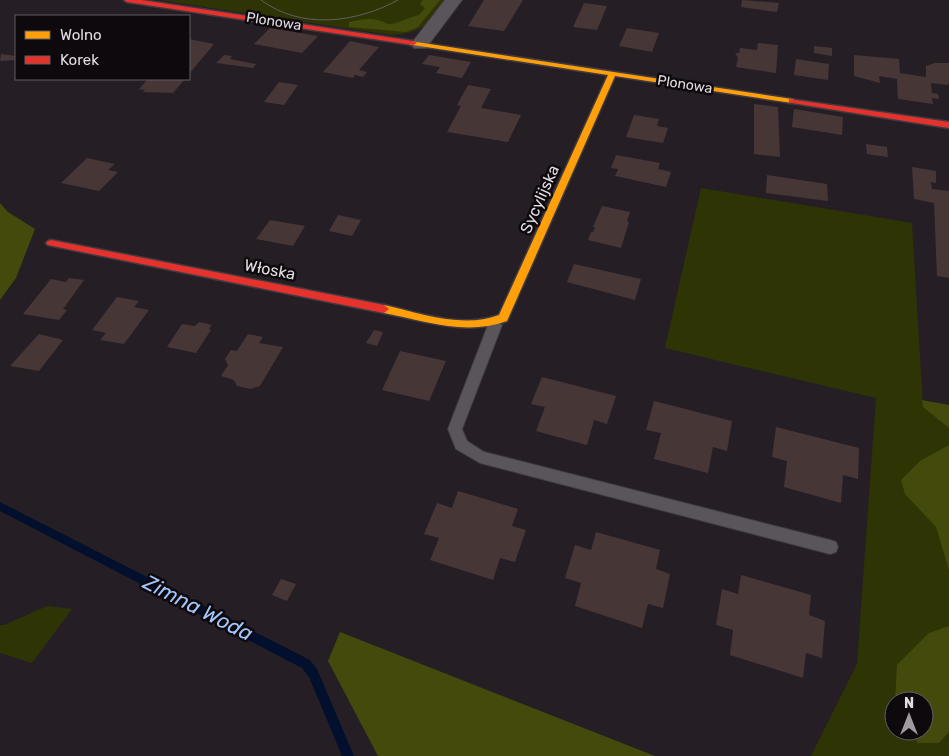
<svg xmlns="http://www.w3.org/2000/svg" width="949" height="756" viewBox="0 0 949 756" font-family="Rubik,sans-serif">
	<rect width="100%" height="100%" fill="#251f25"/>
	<path fill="#2f3405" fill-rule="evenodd" d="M 159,0 L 447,0 C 428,24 423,33 391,35 Z
		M 701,188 L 912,223 L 923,407 L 949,414 L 949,756 L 811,756 L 857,664 L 876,398 L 665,348 ZM 894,701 L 924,701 L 924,731 L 894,731 Z
		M 47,606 L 72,609 L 32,663 L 0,653 L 0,625 L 4,625 Z"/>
	<path fill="#434a0b" d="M 423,0 L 440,0 L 418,27 L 406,32 L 349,27 L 349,22 C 359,20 371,17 381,21 C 385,22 384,23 389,24 C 394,25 410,17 419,15 L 425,8 L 420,4 Z
		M 0,203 L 8,212 L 35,229 L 16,278 L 0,300 Z
		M 922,400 L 949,405 L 949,428 L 923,407 Z
		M 949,445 L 949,570 L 936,527 L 905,494 L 901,480 L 920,461 Z
		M 949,626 L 949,732 L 939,743 L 918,743 L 911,731 L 924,731 L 924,701 L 895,701 L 897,665 L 929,633 Z
		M 340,632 L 655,756 L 378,756 L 328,661 Z"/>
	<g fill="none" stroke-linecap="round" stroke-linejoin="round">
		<path fill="#03102d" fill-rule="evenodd" d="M 0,502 L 310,660 L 317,669 L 354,756 L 342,756 L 309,677 L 302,668 L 0,511 Z"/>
	</g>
	<path fill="#473636" d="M 484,0 L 523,0 L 504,31 L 468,26 Z
		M 742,0 L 779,3 L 777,12 L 741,7 Z
		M 584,3 L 607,6 L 597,30 L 573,27 Z
		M 270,28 L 318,36 L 302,53 L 254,44 Z
		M 627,28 L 659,33 L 652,52 L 619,46 Z
		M 189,39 L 214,44 L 189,74 Z
		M 350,41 L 379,47 L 359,70 L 367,72 L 363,77 L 355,75 L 353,78 L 323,72 Z
		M 758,43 L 778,45 L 776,73 L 736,67 L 738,58 L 735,53 L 739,53 L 740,48 L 757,50 Z
		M 814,46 L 832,48 L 832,56 L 814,53 Z
		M 1,54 L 16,56 L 16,60 L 0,61 Z
		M 224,55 L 232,56 L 230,59 L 256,64 L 253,68 L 216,63 Z
		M 429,55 L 471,62 L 462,78 L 436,73 L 440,67 L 422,64 Z
		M 854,55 L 899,59 L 900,73 L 926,77 L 926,66 L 935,63 L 949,63 L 949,83 L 947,85 L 931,83 L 932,93 L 938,94 L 939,99 L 932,98 L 933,104 L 898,99 L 897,79 L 879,76 L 880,83 L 854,76 Z
		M 796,59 L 829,64 L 828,80 L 794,75 Z
		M 148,79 L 185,79 L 173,93 L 143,92 L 145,90 L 139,89 Z
		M 279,82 L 298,85 L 284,105 L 264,102 Z
		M 468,85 L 491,89 L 481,108 L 521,115 L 508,142 L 447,132 L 461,106 L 457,105 Z
		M 754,104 L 778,107 L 780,157 L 754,154 Z
		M 794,109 L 843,117 L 842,135 L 792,127 Z
		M 634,115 L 659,119 L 657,126 L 668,128 L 663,143 L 626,137 Z
		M 866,144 L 887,147 L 888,157 L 867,154 Z
		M 616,155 L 660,163 L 658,169 L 671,172 L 666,187 L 615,176 L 618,169 L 611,168 Z
		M 87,158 L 115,164 L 108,170 L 118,172 L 99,191 L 61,183 Z
		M 912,167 L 936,171 L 936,183 L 931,182 L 932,189 L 949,191 L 949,278 L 937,276 L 934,203 L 914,199 Z
		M 767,175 L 827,184 L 828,201 L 766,193 Z
		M 602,206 L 630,212 L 627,221 L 629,222 L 621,248 L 588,240 L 591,232 L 593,232 L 595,227 L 593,227 Z
		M 338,215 L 361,220 L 352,236 L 329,231 Z
		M 270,220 L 305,226 L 293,246 L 256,239 Z
		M 574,264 L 641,279 L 635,300 L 567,282 Z
		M 69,278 L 84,280 L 63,309 L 67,310 L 59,320 L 23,314 L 51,279 L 66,282 Z
		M 117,297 L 139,301 L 134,307 L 149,310 L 124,344 L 100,340 L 106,333 L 92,330 Z
		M 199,322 L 212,325 L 209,329 L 211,330 L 196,353 L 167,347 L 182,324 L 195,326 Z
		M 374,330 L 383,332 L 377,346 L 366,343 Z
		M 39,334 L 63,340 L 39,371 L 10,366 Z
		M 248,334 L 263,337 L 259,343 L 283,347 L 260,386 L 250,389 L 237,386 L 234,380 L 221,376 L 228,365 L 225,359 L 231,350 L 237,351 Z
		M 400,351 L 446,361 L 429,401 L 382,390 Z
		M 542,377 L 616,396 L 607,424 L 594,420 L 587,445 L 536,431 L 545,407 L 531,404 Z
		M 654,401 L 732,421 L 727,451 L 713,447 L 708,473 L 654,459 L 661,433 L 646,430 Z
		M 776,427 L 859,448 L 858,479 L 843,475 L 841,503 L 784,487 L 787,461 L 772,457 Z
		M 458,491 L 518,509 L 512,526 L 526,530 L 515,562 L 500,558 L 493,580 L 430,560 L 439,538 L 424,534 L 437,503 L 452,508 Z
		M 596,532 L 660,550 L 656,569 L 670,574 L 663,608 L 648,604 L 642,628 L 575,606 L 581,583 L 565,578 L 575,545 L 591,550 Z
		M 741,575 L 811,595 L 809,615 L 825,621 L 822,658 L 806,653 L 803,678 L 730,655 L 733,630 L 716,625 L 722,589 L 738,594 Z
		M 281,579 L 296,584 L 287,601 L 272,595 Z"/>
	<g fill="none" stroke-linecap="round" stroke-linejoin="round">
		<defs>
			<path id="lane" d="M 495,320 L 502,325 L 462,429 L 467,441 L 484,452 L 830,540 L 836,542 L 838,547 L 836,552 L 830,554 L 480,463 L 456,449 L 448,429 L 488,325 Z"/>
			<path id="street" d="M 445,0 L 462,0 L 426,48 L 414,48 L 411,44 Z"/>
			<path id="slow" d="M 410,41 L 792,99 L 796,101 L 792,103 L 615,76 L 507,321 C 466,336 425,321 384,313 L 379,309 L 384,305 C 420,313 463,329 499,315 L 608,75 L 413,45 L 410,45 Z"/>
			<path id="jam" d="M 124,0 L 141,0 L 413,41 L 417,43 L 413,45 L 127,2 Z
				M 789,99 L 949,122 L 949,128 L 792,103 L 789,103 Z
				M 51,240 L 384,305 L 389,309 L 384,313 L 48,245 L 46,243 L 48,241 Z"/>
		</defs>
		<use href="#lane" stroke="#413b41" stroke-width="2"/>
		<use href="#street" stroke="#413b41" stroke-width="2"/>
		<use href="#slow" stroke="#413b41" stroke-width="3"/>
		<use href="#jam" stroke="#413b41" stroke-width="3"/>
		<use href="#lane" fill="#5a555a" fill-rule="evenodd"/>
		<use href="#street" fill="#5a555a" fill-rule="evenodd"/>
		<use href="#slow" fill="#ff9f0a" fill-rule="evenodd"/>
		<use href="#jam" fill="#e5322d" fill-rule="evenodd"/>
		<path stroke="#625f62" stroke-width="1" d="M 261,0 C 301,30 356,23 398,0"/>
	</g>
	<g text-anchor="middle" stroke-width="5" stroke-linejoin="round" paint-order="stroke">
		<g font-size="14" fill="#e3dce3" stroke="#0d090d">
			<text transform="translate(274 21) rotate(9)" y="5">Plonowa</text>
			<text transform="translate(685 84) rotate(9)" y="5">Plonowa</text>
		</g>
		<g font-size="16" fill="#e3dce3" stroke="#0d090d">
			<text transform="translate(539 199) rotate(-66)" y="6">Sycylijska</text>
			<text transform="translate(270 269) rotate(11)" y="6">Włoska</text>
		</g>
		<g font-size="21" font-style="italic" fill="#a1c6fb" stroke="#0d090d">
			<text transform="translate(198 608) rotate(27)" y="7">Zimna Woda</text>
		</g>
	</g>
	<rect x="15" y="15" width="175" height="65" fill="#0d090d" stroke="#635d63"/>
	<rect x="25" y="31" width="25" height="8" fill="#ff9f0a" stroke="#635d63"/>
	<text x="60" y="40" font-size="15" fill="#e3dce3">Wolno</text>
	<rect x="25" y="56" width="25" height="8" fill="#e5322d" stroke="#635d63"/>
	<text x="60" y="65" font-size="15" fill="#e3dce3">Korek</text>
	<g transform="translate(909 716)"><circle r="24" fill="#0d090d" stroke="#635d63"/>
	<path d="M0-4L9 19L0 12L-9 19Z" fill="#a09aa0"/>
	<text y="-8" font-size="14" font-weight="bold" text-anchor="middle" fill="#e3dce3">N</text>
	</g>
</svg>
